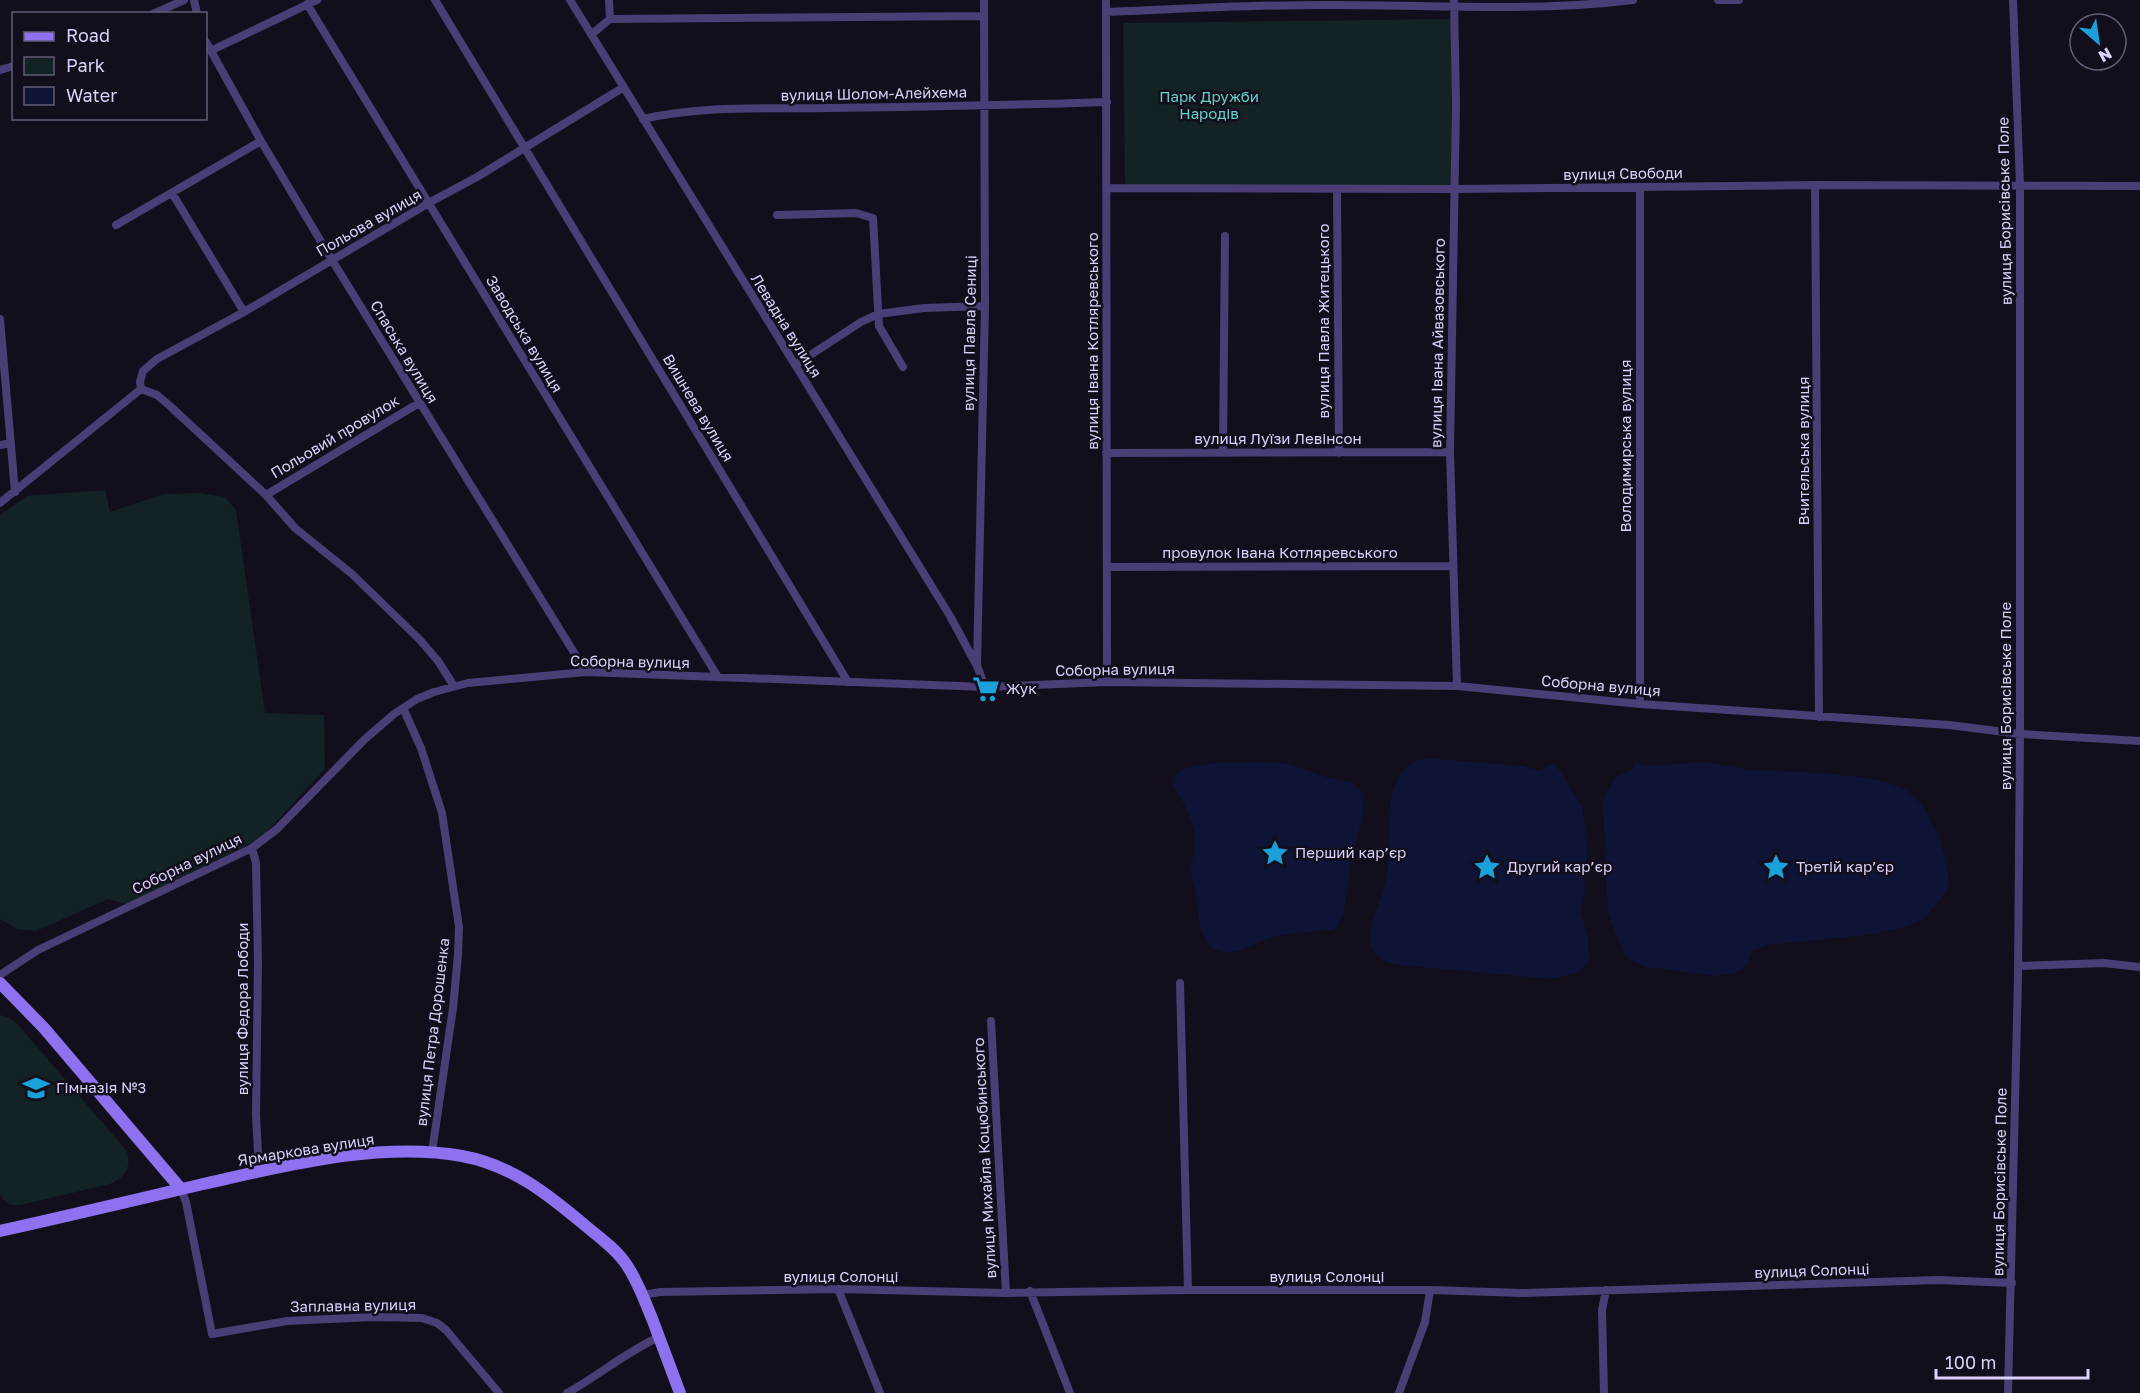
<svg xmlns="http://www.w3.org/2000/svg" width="2140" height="1393" viewBox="0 0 2140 1393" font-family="'Golos Text',sans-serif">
	<rect width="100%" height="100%" fill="#130e1c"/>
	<path fill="#122225" d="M 1452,19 L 1451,186 L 1125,189 L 1123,23 Z
		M 105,490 L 110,512 L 164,494 L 200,493 L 225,497 L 236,510 L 265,713 L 324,715 L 325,769 L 261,838 L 126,904 L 108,899 L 36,931 L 17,929 L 0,919 L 0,515 L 27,496 Z
		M 0,1015 L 10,1018 L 19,1026 L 126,1150 C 133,1165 125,1178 110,1184 L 21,1205 C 11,1206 4,1204 0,1194 Z"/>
	<path fill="#0e1435" d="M 1427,758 L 1521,766 L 1539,770 L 1552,764 L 1558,768 L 1582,806 L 1588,852 L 1584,877 L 1585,891 L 1580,912 L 1588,936 L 1589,960 L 1587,965 L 1577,973 L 1550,979 L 1400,965 C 1382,962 1371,957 1370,938 C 1372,916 1382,896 1387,875 C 1393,842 1376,765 1427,758 Z
		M 1258,762 L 1290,764 L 1325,777 L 1353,783 L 1363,794 L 1364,810 L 1350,869 L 1343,916 L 1338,926 L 1334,929 C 1313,933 1291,931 1271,938 C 1254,943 1241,954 1223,952 C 1198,948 1199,916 1197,898 C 1196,889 1191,880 1191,871 C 1191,859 1197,848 1195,835 C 1192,816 1182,801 1173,784 L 1175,775 L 1179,771 L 1189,767 L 1214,763 Z
		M 1636,762 L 1643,765 L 1665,765 L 1688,763 L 1708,763 L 1750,770 L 1823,773 L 1866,778 L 1885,782 L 1902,788 L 1908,791 L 1922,805 L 1938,833 L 1946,860 L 1949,881 L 1947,890 L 1927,916 L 1922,920 L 1901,928 L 1867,935 L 1767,945 L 1752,951 L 1748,964 L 1741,970 L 1734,973 L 1717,976 L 1647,967 L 1630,960 L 1624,954 L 1608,913 L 1603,807 L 1604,797 L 1609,788 L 1617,776 L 1631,770 Z"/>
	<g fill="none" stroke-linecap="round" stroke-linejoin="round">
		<path stroke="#4b3e76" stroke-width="8" d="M 194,0 L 197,14
			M 435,0 L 848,682
			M 570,0 L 950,616 L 977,666 L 985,687
			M 609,0 L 610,19
			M 1106,0 L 1107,682
			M 1454,0 L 1456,104 L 1450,452 L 1457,686
			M 1718,0 L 1739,0
			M 307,4 L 718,677
			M 1106,12 C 1183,9 1261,4 1338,5 C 1436,5 1536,12 1633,0
			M 153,14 L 184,0
			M 610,19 L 984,16
			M 592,34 L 610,19
			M 206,42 L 261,141 L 332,260 L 586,672
			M 210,51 L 317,0
			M 0,70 L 14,66
			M 643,119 C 703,105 768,109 829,108 C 922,107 1014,105 1107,102
			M 1815,185 L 1819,717
			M 1640,187 L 1640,704
			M 1107,188 L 1454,189 L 1815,185 L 2140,186
			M 1337,189 L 1339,453
			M 172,193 L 244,312
			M 777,215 L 856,213 L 873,218 L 879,326 L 903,367
			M 116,225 L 261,141
			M 0,319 L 15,492
			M 795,365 L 861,322 L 878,314 L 924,308 L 985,306
			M 141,389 L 140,382 L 143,371 L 157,359 L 244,312 L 434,200 L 477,177 L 624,87
			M 141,389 L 157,395 L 170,406 L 266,495 L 295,528 L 352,574 L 420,640 L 438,661 L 454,686
			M 0,445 L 11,443
			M 1223,452 L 1225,236
			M 1106,453 L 1450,452
			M 266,495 L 419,403
			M 0,503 L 141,389
			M 1107,567 L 1453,566
			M 977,666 L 985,306 L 984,0
			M 403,708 L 421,748 L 442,813 L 459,927 L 458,955 L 453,1008 L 432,1152
			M 252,848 L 256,863 L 258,963 L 256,1115 L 259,1172
			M 2018,966 L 2104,963 L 2140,967
			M 0,975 L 38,950 L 252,848 L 277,829 L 364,740 L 394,714 L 417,699 L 434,692 L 468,683 L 586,672 L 985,687 L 1107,682 L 1457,686 L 1640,704 L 1949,725 L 2020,734 L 2140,741
			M 1180,983 L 1188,1290
			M 991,1021 L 1006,1293
			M 181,1189 L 186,1202 L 212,1334 L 287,1321 L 374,1317 L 422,1318 L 437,1323 L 446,1330 L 499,1393
			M 838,1289 L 880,1393
			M 1030,1291 L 1070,1393
			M 643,1295 L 660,1292 L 838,1289 L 1006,1293 L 1188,1290 L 1430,1290 L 1522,1293 L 1939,1280 L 2012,1283
			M 567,1393 C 598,1376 626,1352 659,1337
			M 1399,1393 L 1425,1322 L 1430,1290
			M 1604,1393 L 1602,1310 L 1606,1290
			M 2008,1393 L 2018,977 L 2020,734 L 2020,186 L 2013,0"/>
		<path stroke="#8d71ee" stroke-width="12" d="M 0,983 L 44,1028 L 181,1189
			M 0,1231 C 68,1216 135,1200 203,1184 C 284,1166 379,1141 462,1156 C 512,1165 549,1195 587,1227 C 600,1238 616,1249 626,1264 C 638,1281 645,1302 653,1321 C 662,1345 671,1369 680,1393"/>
	</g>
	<defs>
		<symbol id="supermarket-bare" viewBox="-9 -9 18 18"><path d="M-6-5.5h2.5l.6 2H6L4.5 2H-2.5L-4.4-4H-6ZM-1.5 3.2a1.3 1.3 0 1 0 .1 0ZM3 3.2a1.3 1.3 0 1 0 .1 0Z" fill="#1aa1da" stroke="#130e1c" stroke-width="2.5" paint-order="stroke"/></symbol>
		<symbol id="sight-bare" viewBox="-9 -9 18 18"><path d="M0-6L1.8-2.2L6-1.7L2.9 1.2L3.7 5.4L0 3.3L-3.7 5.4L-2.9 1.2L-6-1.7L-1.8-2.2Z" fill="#1aa1da" stroke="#130e1c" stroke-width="2.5" paint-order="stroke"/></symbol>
		<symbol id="school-bare" viewBox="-9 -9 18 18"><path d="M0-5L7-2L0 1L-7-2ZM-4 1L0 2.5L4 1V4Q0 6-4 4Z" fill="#1aa1da" stroke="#130e1c" stroke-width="2.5" paint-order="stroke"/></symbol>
	</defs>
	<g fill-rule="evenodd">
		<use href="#supermarket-bare" x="967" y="670" width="38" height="38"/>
		<use href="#sight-bare" x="1256" y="834" width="38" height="38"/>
		<use href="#sight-bare" x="1468" y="848" width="38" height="38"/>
		<use href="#sight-bare" x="1757" y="848" width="38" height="38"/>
		<use href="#school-bare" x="17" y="1069" width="38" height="38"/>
	</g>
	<g text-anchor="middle" stroke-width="5" stroke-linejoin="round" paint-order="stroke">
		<g font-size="15" fill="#dccff9" stroke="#130e1c">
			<text transform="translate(874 94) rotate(-1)" y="5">вулиця Шолом-Алейхема</text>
			<text transform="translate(1623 174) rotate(-1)" y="5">вулиця Свободи</text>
			<text transform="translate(2005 211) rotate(-91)" y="5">вулиця Борисівське Поле</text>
			<text transform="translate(369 223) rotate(-30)" y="5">Польова вулиця</text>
			<text transform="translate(1324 321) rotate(-90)" y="5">вулиця Павла Житецького</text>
			<text transform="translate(786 326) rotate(58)" y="5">Левадна вулиця</text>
			<text transform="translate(970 333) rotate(-89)" y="5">вулиця Павла Сениці</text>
			<text transform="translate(524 334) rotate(59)" y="5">Заводська вулиця</text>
			<text transform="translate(1093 341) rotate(-90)" y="5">вулиця Івана Котляревського</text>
			<text transform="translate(1438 343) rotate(-89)" y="5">вулиця Івана Айвазовського</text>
			<text transform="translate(404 352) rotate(59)" y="5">Спаська вулиця</text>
			<text transform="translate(698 408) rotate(59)" y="5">Вишнева вулиця</text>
			<text transform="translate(335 437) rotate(-31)" y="5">Польовий провулок</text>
			<text x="1278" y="444">вулиця Луїзи Левінсон</text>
			<text transform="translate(1626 446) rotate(-90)" y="5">Володимирська вулиця</text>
			<text transform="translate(1804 451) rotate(-90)" y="5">Вчительська вулиця</text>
			<text x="1280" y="558">провулок Івана Котляревського</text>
			<text transform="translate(630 662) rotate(1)" y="5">Соборна вулиця</text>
			<text transform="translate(1115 670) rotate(-1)" y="5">Соборна вулиця</text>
			<text transform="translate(1601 686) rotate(5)" y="5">Соборна вулиця</text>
			<text transform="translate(2006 696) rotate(-90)" y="5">вулиця Борисівське Поле</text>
			<text transform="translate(187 864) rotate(-26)" y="5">Соборна вулиця</text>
			<text transform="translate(243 1009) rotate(-90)" y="5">вулиця Федора Лободи</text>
			<text transform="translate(433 1032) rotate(-83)" y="5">вулиця Петра Дорошенка</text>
			<text transform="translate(306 1150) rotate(-9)" y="5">Ярмаркова вулиця</text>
			<text transform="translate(985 1158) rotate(-93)" y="5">вулиця Михайла Коцюбинського</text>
			<text transform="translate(2000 1182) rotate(-89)" y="5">вулиця Борисівське Поле</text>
			<text transform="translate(1812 1271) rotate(-2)" y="5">вулиця Солонці</text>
			<text x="841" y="1282">вулиця Солонці</text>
			<text x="1327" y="1282">вулиця Солонці</text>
			<text transform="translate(353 1306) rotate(-1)" y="5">Заплавна вулиця</text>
		</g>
		<g font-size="15" fill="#64d0ca" stroke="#130e1c">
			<text x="1209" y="102">Парк Дружби<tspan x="1209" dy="17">Народів</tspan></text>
		</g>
		<g font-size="15" fill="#dccff9" stroke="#130e1c" text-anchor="start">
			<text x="1006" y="694">Жук</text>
			<text x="1295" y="858">Перший кар’єр</text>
			<text x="1507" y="872">Другий кар’єр</text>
			<text x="1796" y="872">Третій кар’єр</text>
			<text x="56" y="1093">Гімназія №3</text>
		</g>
	</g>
	<rect x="12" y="12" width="195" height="108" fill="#130e1c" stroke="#635b74" stroke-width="1.5"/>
	<rect x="24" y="32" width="30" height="9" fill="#8d71ee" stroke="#635b74" stroke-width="1.5"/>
	<text x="66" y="42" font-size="18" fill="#dccff9">Road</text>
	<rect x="24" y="57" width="30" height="18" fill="#122225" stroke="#635b74" stroke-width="1.5"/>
	<text x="66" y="72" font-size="18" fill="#dccff9">Park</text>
	<rect x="24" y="87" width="30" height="18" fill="#0e1435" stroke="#635b74" stroke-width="1.5"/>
	<text x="66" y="102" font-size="18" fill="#dccff9">Water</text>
	<g transform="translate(2098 42) rotate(151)"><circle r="28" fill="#130e1c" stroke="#635b74" stroke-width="1.5"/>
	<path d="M0-4.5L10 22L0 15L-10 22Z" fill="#1aa1da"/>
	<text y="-9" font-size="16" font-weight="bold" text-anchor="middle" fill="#dccff9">N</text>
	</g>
	<path d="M1936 1369v9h152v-9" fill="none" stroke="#dccff9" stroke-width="3"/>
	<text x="1945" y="1369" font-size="18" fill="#dccff9" stroke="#130e1c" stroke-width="4.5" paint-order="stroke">100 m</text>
</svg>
